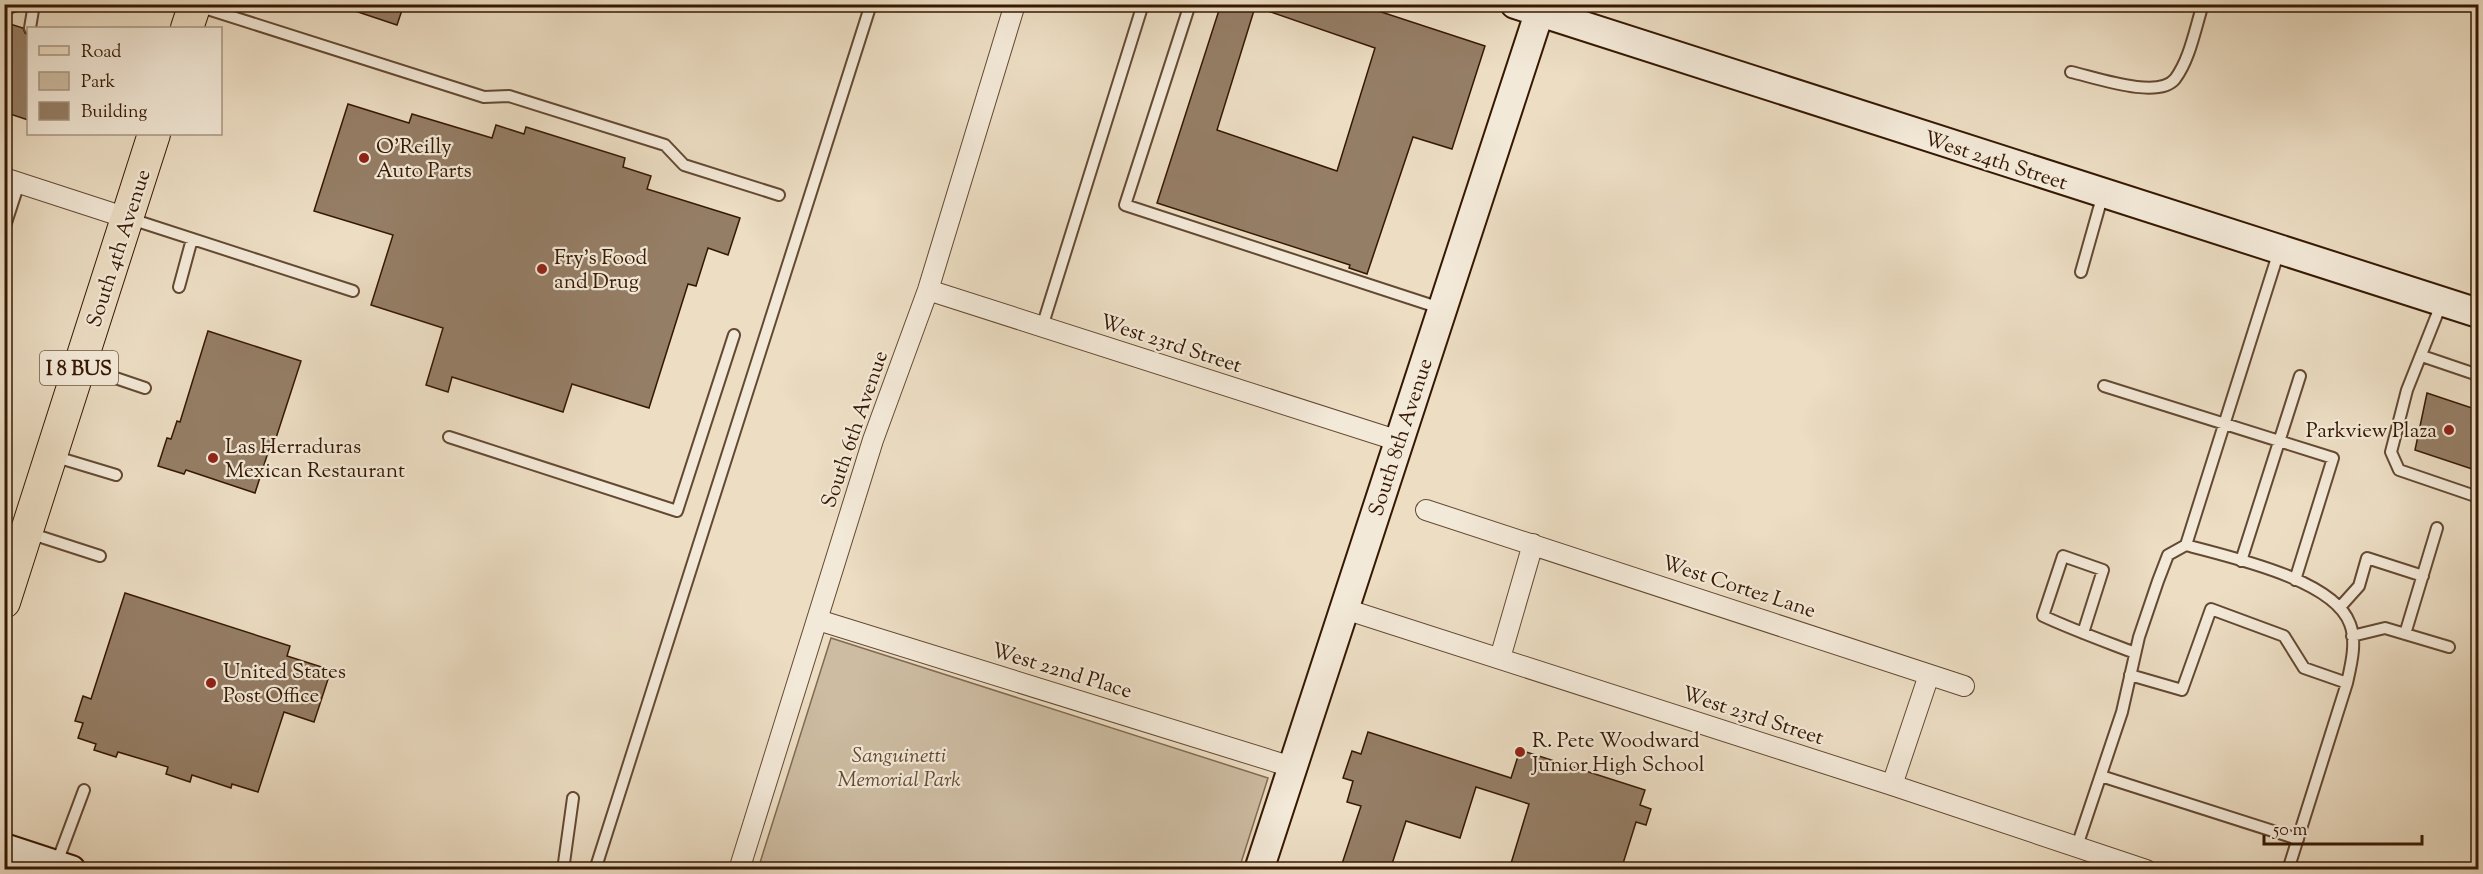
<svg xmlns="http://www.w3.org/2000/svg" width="2483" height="874" viewBox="0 0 2483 874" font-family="'Sorts Mill Goudy',serif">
	<rect width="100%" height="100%" fill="#ecddc3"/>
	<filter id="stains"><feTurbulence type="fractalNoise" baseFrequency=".00333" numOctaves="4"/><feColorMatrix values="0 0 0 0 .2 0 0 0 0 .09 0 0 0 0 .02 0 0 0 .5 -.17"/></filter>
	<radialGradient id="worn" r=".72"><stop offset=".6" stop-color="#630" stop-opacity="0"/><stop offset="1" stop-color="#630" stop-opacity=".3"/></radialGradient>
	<path fill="#cdbca2" stroke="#826a52" stroke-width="1.5" d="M 831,638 L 1268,778 L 1239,869 L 758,869 Z"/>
	<path fill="#957e66" stroke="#361802" stroke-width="1.5" d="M 347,4 L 404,4 L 397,25 L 346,8 Z
		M 1221,4 L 1256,4 L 1217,130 L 1337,171 L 1375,48 L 1256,7 L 1257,4 L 1357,4 L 1485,46 L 1452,149 L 1413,137 L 1367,274 L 1349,268 L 1350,265 L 1157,203 Z
		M 4,22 L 23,28 L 25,33 L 28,35 L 28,120 L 4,112 Z
		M 348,104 L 409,123 L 412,114 L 492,138 L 496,125 L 524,134 L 526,127 L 625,158 L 623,167 L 651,176 L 647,189 L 740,218 L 728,255 L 708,248 L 696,286 L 688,284 L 649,408 L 572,384 L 563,412 L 452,377 L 448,392 L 426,385 L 443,328 L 371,305 L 393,235 L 314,211 Z
		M 208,331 L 301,361 L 275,441 L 272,440 L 255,493 L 186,470 L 184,474 L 158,466 L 167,438 L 171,439 L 177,421 L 180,422 Z
		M 2427,393 L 2478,410 L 2478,471 L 2415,450 Z
		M 125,593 L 290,646 L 287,656 L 331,670 L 314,722 L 284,712 L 258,792 L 232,784 L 231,788 L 192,775 L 190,782 L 166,774 L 168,767 L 118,752 L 116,757 L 94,750 L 96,744 L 78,738 L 83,723 L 75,721 L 83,696 L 91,699 Z
		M 1368,732 L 1511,778 L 1520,750 L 1645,790 L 1640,805 L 1651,809 L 1646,825 L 1636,822 L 1621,870 L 1509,870 L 1529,804 L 1476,787 L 1460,838 L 1406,821 L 1390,870 L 1340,870 L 1361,806 L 1347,802 L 1353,781 L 1343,778 L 1352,751 L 1361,754 Z"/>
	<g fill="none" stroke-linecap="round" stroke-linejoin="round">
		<defs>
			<path id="lane" d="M 1190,4 L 1125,205 L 1440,308
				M 198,6 L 484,97 L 509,96 L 665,145 L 684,165 L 779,195
				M 4,9 L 21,4
				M 30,28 L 34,4
				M 2071,72 C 2094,77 2158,100 2175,79 C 2190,59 2195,29 2203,4
				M 131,219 L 353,291
				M 4,229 L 19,183
				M 2081,272 L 2103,194
				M 179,287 L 192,239
				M 2442,302 L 2407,390 L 2391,452 L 2399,470 L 2478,497
				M 1042,327 L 1143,4
				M 2422,356 L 2478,375
				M 83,367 L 145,388
				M 2104,386 L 2333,458 L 2295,580
				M 449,437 L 677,511 L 734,335
				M 53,456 L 116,475
				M 29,533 L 100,556
				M 2186,545 L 2279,251
				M 2241,561 L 2300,376
				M 2341,606 L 2359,586 L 2367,558 L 2423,576
				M 2083,633 L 2103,570 L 2063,556 L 2043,616 C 2073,630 2104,641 2135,653
				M 2405,634 L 2437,528
				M 2352,636 L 2385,628 L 2449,647
				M 2130,675 L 2182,690 L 2211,609 L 2284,636 L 2304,668 L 2347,683
				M 2101,776 L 2298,839
				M 2077,846 L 2122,712 L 2139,637 L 2158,581 L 2168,555 L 2186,545 C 2229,557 2334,579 2350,624 C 2357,642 2351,665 2347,683 L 2288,870
				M 56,865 L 84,790
				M 563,870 L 573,798
				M 595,870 L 871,4"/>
			<path id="street" d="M 4,178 L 127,218
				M 928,290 L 1399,441
				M 1426,510 L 1964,686
				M 1345,609 L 1892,785 L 2146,870
				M 818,620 L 1292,767
				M 1500,658 L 1533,544
				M 1892,785 L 1929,675
				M 739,870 L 873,440 L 928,290 L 1015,4"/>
			<path id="secondary" d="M 1515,4 L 2478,313
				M 4,848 L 71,870
				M 1259,870 L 1542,4"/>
			<path id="primary" d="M 187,28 L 195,4
				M 4,602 L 154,134"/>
		</defs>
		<use href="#lane" stroke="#644932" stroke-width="14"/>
		<use href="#street" stroke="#644932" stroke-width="22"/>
		<use href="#secondary" stroke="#361802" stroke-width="32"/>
		<use href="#primary" stroke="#361802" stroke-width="34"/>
		<use href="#lane" stroke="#f3e9d8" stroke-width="10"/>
		<use href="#street" stroke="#f3e9d8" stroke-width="20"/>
		<use href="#secondary" stroke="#f3e9d8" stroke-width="28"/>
		<use href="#primary" stroke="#ecddc3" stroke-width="32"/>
	</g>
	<g fill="#8f2418" stroke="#f3e9d8" stroke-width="2">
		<circle cx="364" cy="158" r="6"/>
		<circle cx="542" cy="269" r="6"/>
		<circle cx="2449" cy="430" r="6"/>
		<circle cx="213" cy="458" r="6"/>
		<circle cx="211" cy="683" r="6"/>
		<circle cx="1520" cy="752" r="6"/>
	</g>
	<g text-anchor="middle" stroke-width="4.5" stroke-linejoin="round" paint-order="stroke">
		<rect fill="#f3e9d8" stroke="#6f5742" stroke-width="1.5" x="40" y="351" width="78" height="34" rx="4.5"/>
		<g font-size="20" font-weight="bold" fill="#361802">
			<text x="79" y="375">I 8 BUS</text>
		</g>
		<g font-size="21" fill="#361802" stroke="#f3e9d8" text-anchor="start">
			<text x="376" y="153">O'Reilly<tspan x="376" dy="24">Auto Parts</tspan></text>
			<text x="554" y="264">Fry's Food<tspan x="554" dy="24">and Drug</tspan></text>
			<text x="2437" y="437" text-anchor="end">Parkview Plaza</text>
			<text x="225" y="453">Las Herraduras<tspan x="225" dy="24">Mexican Restaurant</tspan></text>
			<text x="223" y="678">United States<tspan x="223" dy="24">Post Office</tspan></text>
			<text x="1532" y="747">R. Pete Woodward<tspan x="1532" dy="24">Junior High School</tspan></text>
		</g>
		<g font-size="21" fill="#361802" stroke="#f3e9d8">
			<text transform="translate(1996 160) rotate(18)" y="7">West 24th Street</text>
			<text transform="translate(118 248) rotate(-72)" y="7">South 4th Avenue</text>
			<text transform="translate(1171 343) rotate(18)" y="7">West 23rd Street</text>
			<text transform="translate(854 429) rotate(-71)" y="7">South 6th Avenue</text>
			<text transform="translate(1400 437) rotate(-72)" y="7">South 8th Avenue</text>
			<text transform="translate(1739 586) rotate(18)" y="7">West Cortez Lane</text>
			<text transform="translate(1062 670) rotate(17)" y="7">West 22nd Place</text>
			<text transform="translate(1753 715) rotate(18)" y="7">West 23rd Street</text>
		</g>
		<g font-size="21" font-style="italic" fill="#634932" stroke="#f3e9d8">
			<text x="899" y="762">Sanguinetti<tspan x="899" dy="24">Memorial Park</tspan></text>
		</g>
	</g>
	<rect width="2483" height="874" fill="none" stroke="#ecddc3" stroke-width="24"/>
	<rect x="6" y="6" width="2471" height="862" fill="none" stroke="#361802" stroke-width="3"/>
	<rect x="12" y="12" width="2459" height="850" fill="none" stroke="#361802" stroke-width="1.5"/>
	<rect x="27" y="27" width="195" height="108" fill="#f3e9d8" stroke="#a79582" stroke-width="1.5"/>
	<rect x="39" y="46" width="30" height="9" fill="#ecddc3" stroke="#a79582" stroke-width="1.5"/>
	<text x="81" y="57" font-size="18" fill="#361802">Road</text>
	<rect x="39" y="72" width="30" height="18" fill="#cdbca2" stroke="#a79582" stroke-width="1.5"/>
	<text x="81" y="87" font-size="18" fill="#361802">Park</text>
	<rect x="39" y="102" width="30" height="18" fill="#957e66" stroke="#a79582" stroke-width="1.5"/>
	<text x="81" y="117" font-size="18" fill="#361802">Building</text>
	<path d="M2264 835v9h158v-9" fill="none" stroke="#361802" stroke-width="3"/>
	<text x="2273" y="835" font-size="18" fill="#361802" stroke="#f3e9d8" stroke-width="4.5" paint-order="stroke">50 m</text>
	<rect width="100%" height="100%" filter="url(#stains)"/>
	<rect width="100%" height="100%" fill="url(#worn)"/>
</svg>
